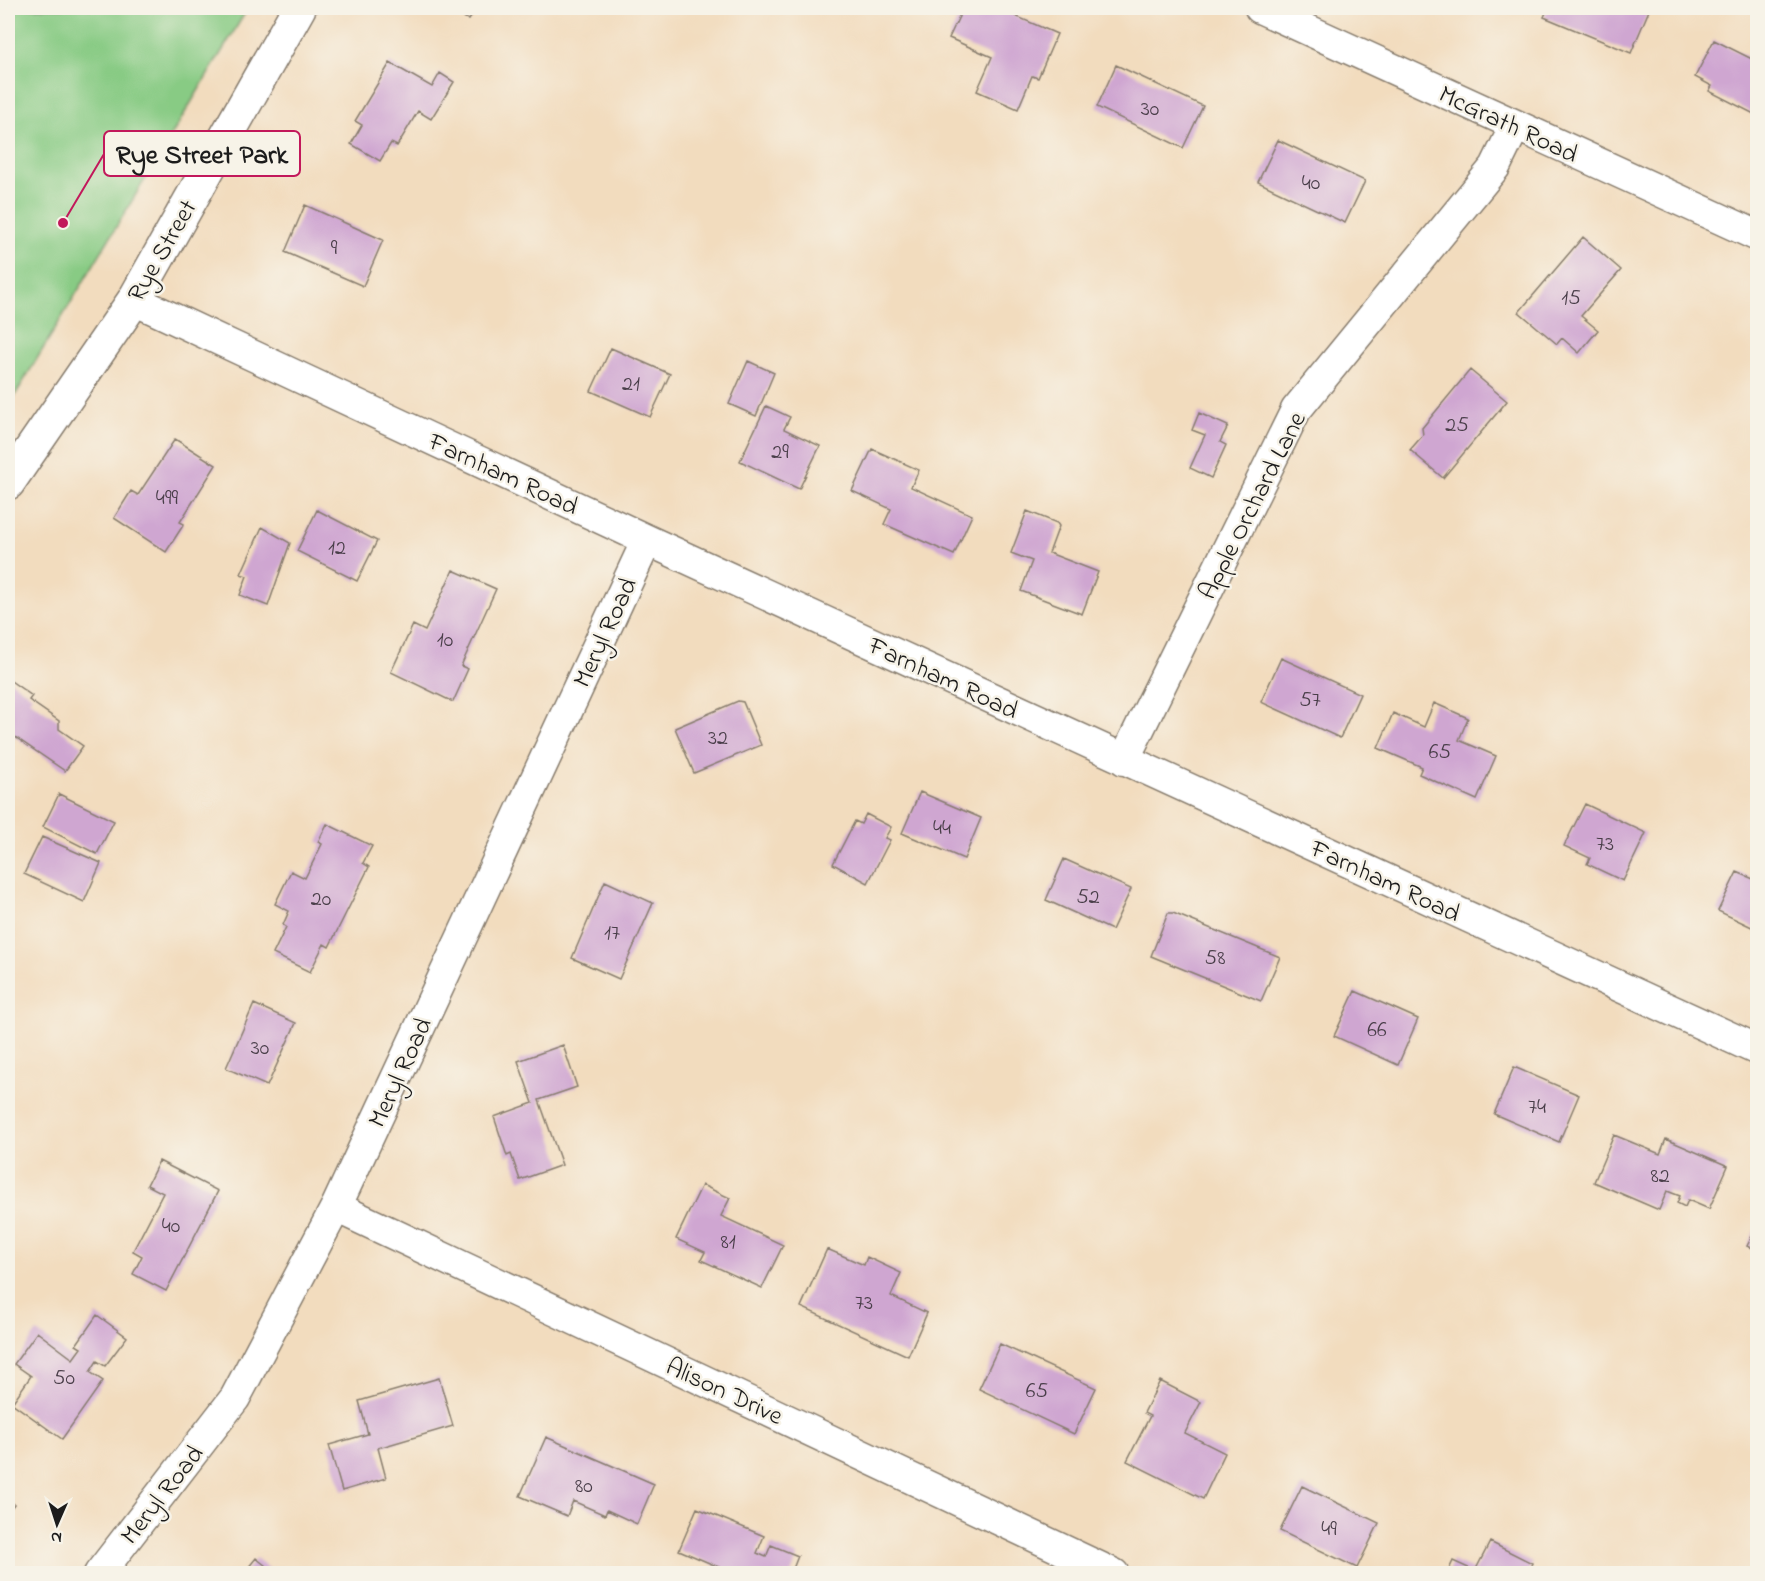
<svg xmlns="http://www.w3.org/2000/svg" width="1765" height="1581" viewBox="0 0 1765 1581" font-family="'Indie Flower',sans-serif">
	<rect width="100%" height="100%" fill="#f7f3e8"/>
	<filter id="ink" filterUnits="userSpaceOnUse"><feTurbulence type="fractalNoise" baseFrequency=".0167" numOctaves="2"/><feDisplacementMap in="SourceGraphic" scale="12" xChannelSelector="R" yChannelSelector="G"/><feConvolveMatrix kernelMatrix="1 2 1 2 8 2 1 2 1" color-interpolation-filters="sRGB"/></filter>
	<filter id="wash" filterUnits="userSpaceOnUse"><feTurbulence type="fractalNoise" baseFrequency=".008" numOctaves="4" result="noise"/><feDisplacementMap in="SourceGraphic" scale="24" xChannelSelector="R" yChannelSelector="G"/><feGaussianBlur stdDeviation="1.35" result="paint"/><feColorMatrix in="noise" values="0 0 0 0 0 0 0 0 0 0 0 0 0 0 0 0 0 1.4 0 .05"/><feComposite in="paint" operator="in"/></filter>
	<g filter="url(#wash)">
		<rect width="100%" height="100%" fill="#f2dcbe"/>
		<path fill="#88cb84" stroke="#527450" stroke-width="1.5" d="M 8,8 L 248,8 L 8,407 Z"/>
		<g id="blocks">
			<path fill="#cfa6d1" d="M 447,8 L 477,8 L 469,20 Z
				M 963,8 L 997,8 L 1057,34 L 1038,78 L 1032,76 L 1018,109 L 977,91 L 992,57 L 949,38 Z
				M 1548,8 L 1650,8 L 1631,53 L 1544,17 Z
				M 1714,40 L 1758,62 L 1758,116 L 1709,91 L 1712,86 L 1695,77 Z
				M 390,63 L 432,87 L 440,73 L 454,82 L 431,119 L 418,111 L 397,146 L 391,143 L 380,161 L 351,144 L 362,125 L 355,121 Z
				M 1116,65 L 1203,106 L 1183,148 L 1097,107 Z
				M 1278,140 L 1365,181 L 1345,223 L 1258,182 Z
				M 305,205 L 383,240 L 363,286 L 285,252 Z
				M 1583,237 L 1621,270 L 1581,316 L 1598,330 L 1579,353 L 1562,338 L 1557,344 L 1519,312 Z
				M 611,348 L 670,374 L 650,417 L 591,391 Z
				M 748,361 L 774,373 L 756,416 L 729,404 Z
				M 1470,370 L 1507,401 L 1443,478 L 1410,450 L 1423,435 L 1422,428 Z
				M 766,406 L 790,417 L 784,429 L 820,446 L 799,489 L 740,461 Z
				M 1199,413 L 1228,426 L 1220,442 L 1226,445 L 1211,478 L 1190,468 L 1205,435 L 1192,430 Z
				M 175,439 L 216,465 L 180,522 L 184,524 L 166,552 L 114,518 L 131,491 L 138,495 Z
				M 872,449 L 919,470 L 911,487 L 972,515 L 954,555 L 884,524 L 891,509 L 852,491 Z
				M 317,510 L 377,541 L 357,581 L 297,551 Z
				M 1027,511 L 1057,523 L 1059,526 L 1049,553 L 1098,572 L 1082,614 L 1021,591 L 1032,561 L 1011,553 Z
				M 262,527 L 290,543 L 268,606 L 240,595 L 247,576 L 241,574 Z
				M 453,570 L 496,589 L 461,666 L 468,669 L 453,702 L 391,672 L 413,625 L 425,631 Z
				M 1281,658 L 1360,694 L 1340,738 L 1261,702 Z
				M 8,679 L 32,696 L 29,700 L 59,721 L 59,729 L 83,746 L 65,771 L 8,732 Z
				M 738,701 L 743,702 L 761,745 L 694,773 L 675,728 Z
				M 1434,703 L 1468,718 L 1459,740 L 1496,756 L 1477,800 L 1419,774 L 1422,767 L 1378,748 L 1393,713 L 1424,727 Z
				M 920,792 L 981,818 L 964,859 L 902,833 Z
				M 59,794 L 114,821 L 97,854 L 43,827 Z
				M 1585,804 L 1646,833 L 1623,881 L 1587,864 L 1590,858 L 1564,846 Z
				M 866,814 L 891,827 L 885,838 L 890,840 L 868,883 L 833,864 L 855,821 L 861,824 Z
				M 327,824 L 372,846 L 363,863 L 369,867 L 329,947 L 324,944 L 310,972 L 273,954 L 286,927 L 283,925 L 289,911 L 275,904 L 291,871 L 305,878 L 322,844 L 318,842 Z
				M 42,837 L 101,863 L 84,902 L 24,874 Z
				M 1064,859 L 1131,889 L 1112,930 L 1046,900 Z
				M 1737,872 L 1758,881 L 1758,930 L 1718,911 Z
				M 605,881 L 653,903 L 619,979 L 572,958 Z
				M 1168,913 L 1173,913 L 1280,957 L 1261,1001 L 1151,956 Z
				M 1355,991 L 1418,1019 L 1398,1065 L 1334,1036 Z
				M 254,1004 L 296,1023 L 267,1086 L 226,1068 Z
				M 563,1045 L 577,1087 L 539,1100 L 562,1165 L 520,1180 L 511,1154 L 507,1156 L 494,1117 L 533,1103 L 518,1061 Z
				M 1514,1067 L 1579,1095 L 1559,1142 L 1494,1114 Z
				M 1614,1135 L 1660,1154 L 1666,1139 L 1728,1166 L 1709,1209 L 1688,1200 L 1685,1207 L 1677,1203 L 1680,1196 L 1667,1191 L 1659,1210 L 1594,1182 Z
				M 159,1161 L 218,1191 L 166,1291 L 133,1274 L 142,1256 L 133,1251 L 163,1193 L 147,1185 Z
				M 702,1185 L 730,1198 L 721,1216 L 783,1245 L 762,1288 L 701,1260 L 705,1252 L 676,1239 Z
				M 1758,1224 L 1758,1250 L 1747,1246 Z
				M 827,1249 L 864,1265 L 867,1257 L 901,1273 L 891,1296 L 927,1313 L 908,1356 L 801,1307 Z
				M 97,1315 L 127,1337 L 105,1366 L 97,1361 L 90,1372 L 103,1381 L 62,1439 L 12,1403 L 31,1376 L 14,1364 L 37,1332 L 73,1359 L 81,1348 L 76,1345 Z
				M 1000,1344 L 1096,1388 L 1074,1434 L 979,1389 Z
				M 439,1378 L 453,1426 L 378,1448 L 386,1478 L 342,1491 L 329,1445 L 368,1434 L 359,1401 Z
				M 1160,1381 L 1201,1402 L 1185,1433 L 1225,1453 L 1203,1499 L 1127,1461 L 1150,1416 L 1144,1413 Z
				M 546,1437 L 654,1484 L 637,1524 L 607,1510 L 605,1515 L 573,1501 L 567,1516 L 520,1496 Z
				M 1302,1486 L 1379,1523 L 1357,1568 L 1280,1531 Z
				M 8,1499 L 14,1504 L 8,1512 Z
				M 697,1508 L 764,1536 L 757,1553 L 766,1557 L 771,1545 L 798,1556 L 791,1574 L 735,1574 L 679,1550 Z
				M 1490,1542 L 1532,1563 L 1527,1574 L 1447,1574 L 1453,1561 L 1475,1571 Z
				M 256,1558 L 276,1574 L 243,1574 Z
				M 833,1568 L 845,1574 L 831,1574 Z"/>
		</g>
	</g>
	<g filter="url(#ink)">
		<use href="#blocks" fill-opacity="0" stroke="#877c6d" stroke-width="1.5"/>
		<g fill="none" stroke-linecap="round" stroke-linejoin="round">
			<defs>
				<path id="minor" d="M 1260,8 L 1758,236
					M 134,300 L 647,540 L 1758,1050
					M 1124,760 L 1296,410 L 1495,167 L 1515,126
					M 336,1207 L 1114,1574
					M 99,1574 L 235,1398 L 336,1207 L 647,540"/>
				<path id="tertiary" d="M 8,483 L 134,300 L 299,8"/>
			</defs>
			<use href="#minor" stroke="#877c6d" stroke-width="33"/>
			<use href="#tertiary" stroke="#877c6d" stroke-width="36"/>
			<use href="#minor" stroke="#fff" stroke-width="30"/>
			<use href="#tertiary" stroke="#fff" stroke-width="33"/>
		</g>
	</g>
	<g text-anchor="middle" stroke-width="5" stroke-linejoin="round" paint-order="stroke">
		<g font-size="22" fill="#493e49">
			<text x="1150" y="115">30</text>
			<text x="1311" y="189">40</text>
			<text x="334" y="254">9</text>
			<text x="1571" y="304">15</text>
			<text x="631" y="390">21</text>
			<text x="1457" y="431">25</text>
			<text x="780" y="458">29</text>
			<text x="167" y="504">499</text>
			<text x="337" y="554">12</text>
			<text x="445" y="646">10</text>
			<text x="1310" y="706">57</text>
			<text x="718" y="744">32</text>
			<text x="1440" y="758">65</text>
			<text x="942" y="834">44</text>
			<text x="1605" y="850">73</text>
			<text x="1088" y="903">52</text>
			<text x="321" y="905">20</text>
			<text x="612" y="939">17</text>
			<text x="1215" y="964">58</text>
			<text x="1377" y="1036">66</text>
			<text x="260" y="1054">30</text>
			<text x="1537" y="1113">74</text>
			<text x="1660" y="1182">82</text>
			<text x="171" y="1232">40</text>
			<text x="728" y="1248">81</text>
			<text x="864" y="1309">73</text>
			<text x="64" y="1384">50</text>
			<text x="1037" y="1397">65</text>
			<text x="584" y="1492">80</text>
			<text x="1329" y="1535">49</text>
		</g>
		<g font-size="26" fill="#1c1c1c" stroke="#f7f3e8">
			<text transform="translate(1509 123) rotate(25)" y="9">McGrath Road</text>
			<text transform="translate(161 250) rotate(-60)" y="9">Rye Street</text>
			<text transform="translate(504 473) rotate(25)" y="9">Farnham Road</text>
			<text transform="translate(1251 505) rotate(-63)" y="9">Apple Orchard Lane</text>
			<text transform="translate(604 632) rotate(-65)" y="9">Meryl Road</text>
			<text transform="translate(944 677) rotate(25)" y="9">Farnham Road</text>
			<text transform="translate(1386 880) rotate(25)" y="9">Farnham Road</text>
			<text transform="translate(399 1072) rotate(-65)" y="9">Meryl Road</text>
			<text transform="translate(725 1390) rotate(25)" y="9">Alison Drive</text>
			<text transform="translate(161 1494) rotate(-52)" y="9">Meryl Road</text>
		</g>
	</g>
	<path fill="none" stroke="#c2185b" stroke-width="2" d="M63 223L104 154"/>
	<circle fill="#c2185b" stroke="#f7f3e8" stroke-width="2" cx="63" cy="223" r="6"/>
	<rect fill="#f7f3e8" stroke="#c2185b" stroke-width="2" x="104" y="131" width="196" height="45" rx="6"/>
	<g font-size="27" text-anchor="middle" font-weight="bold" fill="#1c1c1c">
		<text x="202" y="163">Rye Street Park</text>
	</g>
	<rect width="1765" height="1581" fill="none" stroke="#f7f3e8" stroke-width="30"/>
	<g transform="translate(57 1524) rotate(183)" stroke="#f7f3e8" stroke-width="4.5" paint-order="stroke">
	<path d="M0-4.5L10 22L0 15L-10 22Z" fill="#1c1c1c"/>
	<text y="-9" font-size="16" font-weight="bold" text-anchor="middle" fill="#1c1c1c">N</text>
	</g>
</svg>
